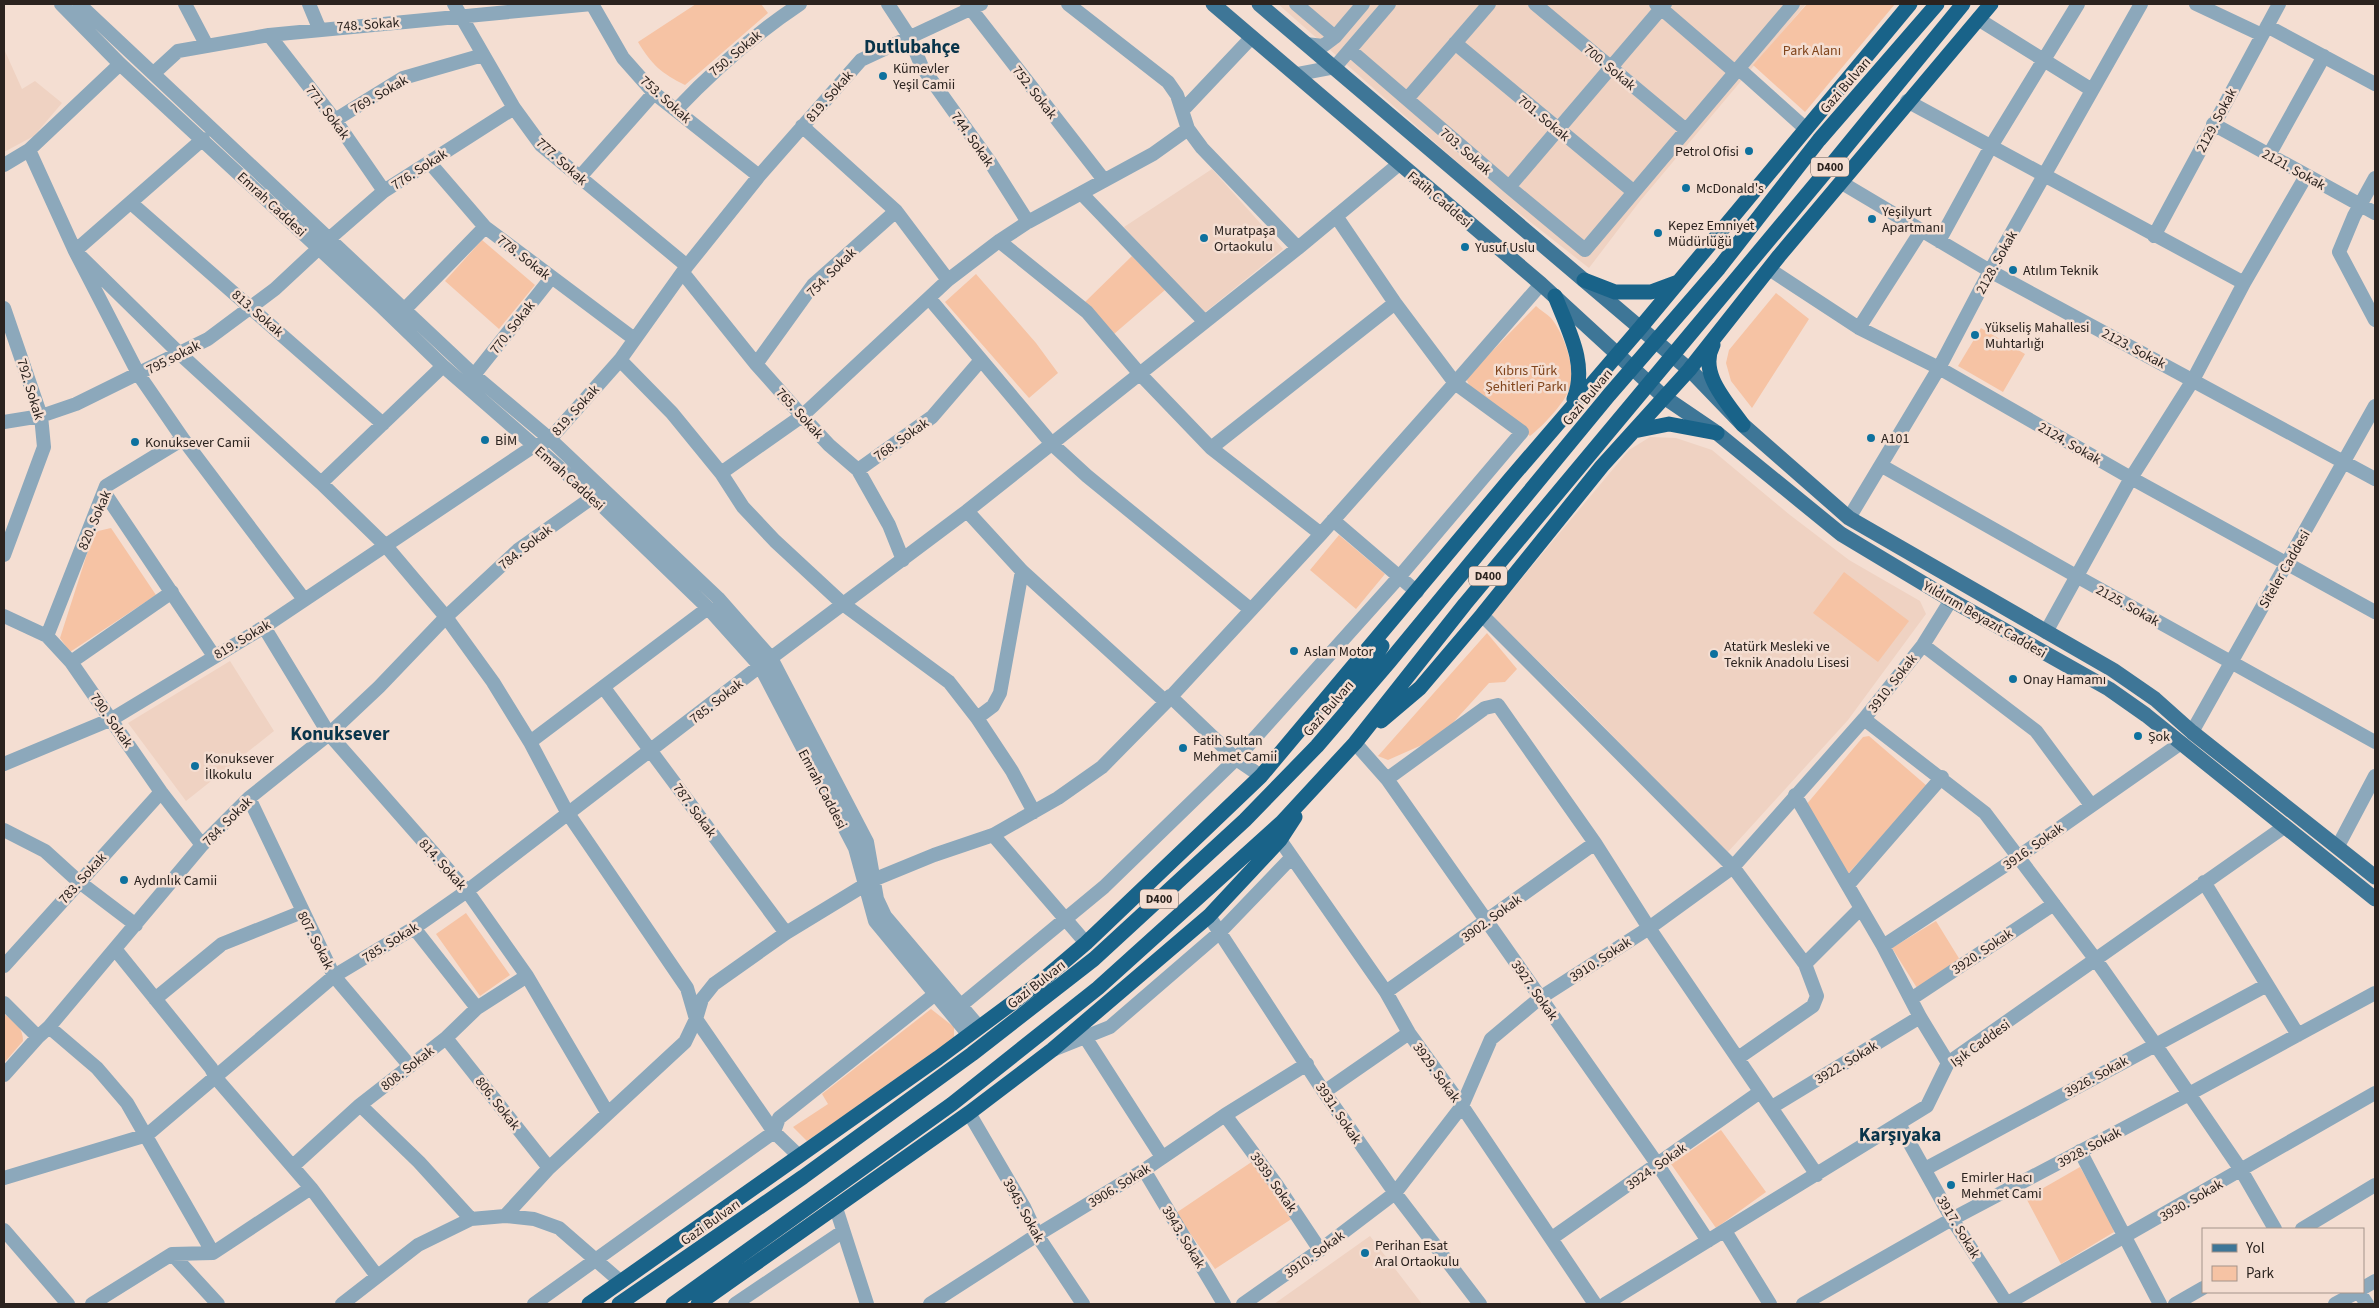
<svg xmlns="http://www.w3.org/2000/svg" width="2379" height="1308" viewBox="0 0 2379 1308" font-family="'Source Sans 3',sans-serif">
	<rect width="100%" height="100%" fill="#f4ded2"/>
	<path fill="#efd2c2" d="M 1278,4 L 1806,4 L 1640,201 L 1589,268 L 1482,184 Z
		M 4,49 L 22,89 L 35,81 L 62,103 L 34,136 L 4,152 Z
		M 1212,169 L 1283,249 L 1203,314 L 1124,227 Z
		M 1650,437 L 1676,438 L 1712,450 L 1790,515 L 1849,560 L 1920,601 L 1926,614 L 1848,720 L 1727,853 L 1570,692 L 1491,615 L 1629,450 Z
		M 230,661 L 274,731 L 186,801 L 128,723 Z
		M 1370,1236 L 1422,1304 L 1274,1304 Z"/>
	<path fill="#f6c3a4" d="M 696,4 L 761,4 L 768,13 L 685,85 C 661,73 652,65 638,42 Z
		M 1807,4 L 1895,4 L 1805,112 L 1753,65 Z
		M 482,240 L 535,285 L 499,329 L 445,281 Z
		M 1132,256 L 1165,290 L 1114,334 L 1084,303 Z
		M 976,274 L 1036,343 L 1058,373 L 1029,398 L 945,302 Z
		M 1776,293 L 1809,319 L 1752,408 L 1731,381 L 1726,363 L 1729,350 Z
		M 1536,306 C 1540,310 1547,314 1551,318 C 1563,332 1575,366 1571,384 C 1568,400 1543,426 1530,436 L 1472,392 L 1466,378 Z
		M 1981,328 L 2025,354 L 2003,392 L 1958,366 Z
		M 111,528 L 156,595 L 70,652 L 60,638 L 94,532 Z
		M 1339,535 L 1385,574 L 1356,609 L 1310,570 Z
		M 1844,572 L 1909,621 L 1878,662 L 1813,613 Z
		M 1487,633 L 1517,669 L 1505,682 L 1489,683 L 1440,737 L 1388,760 L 1378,756 Z
		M 1869,736 L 1927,786 L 1847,875 L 1806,805 L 1863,737 Z
		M 466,913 L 510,975 L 480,996 L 436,934 Z
		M 1936,921 L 1960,960 L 1917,988 L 1892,948 Z
		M 931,1009 L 954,1027 L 954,1042 L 807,1141 L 793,1127 L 828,1104 L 822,1094 Z
		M 4,1014 C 15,1022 23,1027 23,1041 L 4,1063 Z
		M 1721,1130 L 1766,1192 L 1716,1228 L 1671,1164 Z
		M 1253,1161 L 1293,1218 L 1215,1269 L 1176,1213 Z
		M 2080,1167 L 2111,1221 L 2114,1232 L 2061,1264 L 2026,1198 Z"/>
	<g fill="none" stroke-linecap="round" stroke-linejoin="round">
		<path stroke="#8ca8bb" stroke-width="14" d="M 61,4 L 120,64 L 380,305 L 443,366 L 593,497 L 708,608 L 760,666 L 855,848 L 875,921 L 969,1035
			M 79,4 L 474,375 L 550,439 L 718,598 L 771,658 L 867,842 L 877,899 L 885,916 L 979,1027
			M 185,4 L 207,46
			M 309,4 L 319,28
			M 454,4 L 514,108 L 541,145 L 687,266
			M 888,4 L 909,36 L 922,67 L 990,162 L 1028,222
			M 967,4 L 1104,180
			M 1068,4 L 1168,82 L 1177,95 L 1188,129 L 1202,148 L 1298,248
			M 1296,4 L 1335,37
			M 1535,4 L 1686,130
			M 1656,4 L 1735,72
			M 2196,4 L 2262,35
			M 1978,19 L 2092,90
			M 2267,26 L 2375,84
			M 269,35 L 335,120 L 384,191
			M 1455,43 L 1634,192
			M 1306,44 L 1323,46 L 1335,37 L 1363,4
			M 1350,50 L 1509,187 L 1585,250 L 1793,4
			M 1738,68 L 1806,129
			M 154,73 L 178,51 L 269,35 L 592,4 L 623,58 L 654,93 L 759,176
			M 1298,74 L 1335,67 L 1389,4
			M 1407,99 L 1489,4
			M 1907,101 L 2244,283
			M 676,110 C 714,70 755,34 800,4
			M 1183,110 L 1252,37
			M 335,120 L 403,78 L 483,55
			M 2213,124 L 2375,213
			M 802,126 L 896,211 L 948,280
			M 203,139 L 75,251 L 139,375 L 183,439 L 303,598
			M 29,150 L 75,251 L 179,353 L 321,483 L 386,546 L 446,617 L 493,682 L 530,742 L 567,812 L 687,988 L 696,1019 L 774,1132 L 798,1155
			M 2269,155 L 2324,56
			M 429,162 L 485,227 L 633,338
			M 4,165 L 29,150 L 120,64
			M 579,178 L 654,93
			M 2375,178 L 2354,216 L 2339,252 L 2375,320
			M 1842,183 L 1990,271 L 2375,479
			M 1509,187 L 1665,4
			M 1081,193 L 1204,321
			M 131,203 L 383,424
			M 2154,236 L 2279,4
			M 330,238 L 384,191 L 514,108
			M 999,241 L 1087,312 L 1139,373 L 1211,448 L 1321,534
			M 1939,241 L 1990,148 L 2078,4
			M 1769,269 L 1859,328 L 1939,368 L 2131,478 L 2375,612
			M 683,273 L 756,364 L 802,416 L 829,445 L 858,470 L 889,525 L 903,560
			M 929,298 L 1052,444 L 1087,476 L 1250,609
			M 4,308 L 41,416 L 44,447 L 4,555
			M 405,309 L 485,227
			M 1859,328 L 1921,231
			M 620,360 L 672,413 L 721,473 L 743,507 L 775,541 L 843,604 L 949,682 L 977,718 L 1012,771 L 1034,812
			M 756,364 L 813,285 L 896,211
			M 474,375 L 551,278
			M 4,422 L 41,416 L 76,404 L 208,339 L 275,289 L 319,248
			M 1211,448 L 1395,303
			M 1882,466 L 2078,577 L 2375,742
			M 858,470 L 932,417 L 981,360
			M 721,473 L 802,416 L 948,280 L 999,241 L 1028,222 L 1153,154 L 1188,129
			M 321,483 L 443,366
			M 104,492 L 214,656
			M 967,511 L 1022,571 L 1166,702
			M 1849,518 L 1939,368 L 1990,271 L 2141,4
			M 1333,520 L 1417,592
			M 1482,615 L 1733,867 L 1805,964
			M 4,616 L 47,636 L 71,662 L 161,792 L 202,845
			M 264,627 L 329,734 L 467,891 L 527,976 L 607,1112
			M 2046,632 L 2131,478 L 2193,380 L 2244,283 L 2306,176
			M 47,636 L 106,486 L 183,439
			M 1923,645 L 2036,731 L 2091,805
			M 771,658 L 967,511 L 1298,248 L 1399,164
			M 71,662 L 172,592
			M 604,688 L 786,933
			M 1170,696 L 1236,759 L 1261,776
			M 977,718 L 993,706 L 1000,693 L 1022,571
			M 1864,719 L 1985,813 L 2096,960 L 2155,1044 L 2241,1170 L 2275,1229
			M 2192,732 L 2375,406
			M 530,742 L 708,608
			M 1355,743 L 1387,779 L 1658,1165 L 1708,1241
			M 4,764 L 112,719 L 264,627 L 534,446 L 550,439 L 620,360 L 687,266 L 759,176 L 861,60 L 981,4
			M 1387,779 L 1485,708 L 1498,705 L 1595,843 L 1649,928 L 1817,1175
			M 1795,795 L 1883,946 L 1920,1017 L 1948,1063
			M 249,798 L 334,976 L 409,1065
			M 4,830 L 45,851 L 78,881 L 136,925
			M 993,835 L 1086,943
			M 1280,840 L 1386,992 L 1409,1033 L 1462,1106 L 1595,1304
			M 2338,846 L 2375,776
			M 2204,882 L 2298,1035
			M 1848,885 L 1942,777
			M 1209,916 L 1324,1092 L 1395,1193 L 1480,1304
			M 414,928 L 477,1008
			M 1883,946 L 2018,857 L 2181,743
			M 115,949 L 211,1068 L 216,1078 L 311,1188 L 377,1276
			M 4,966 L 161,792
			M 1386,992 L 1595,843
			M 155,999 L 222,944 L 302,912
			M 1911,999 L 2054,904
			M 4,1003 L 38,1037
			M 960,1006 L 1104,887 L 1236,759 L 1400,576 L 1522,432 L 1455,383 L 1395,303 L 1336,216
			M 49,1027 L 97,1068 L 127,1103 L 213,1253
			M 1085,1037 L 1162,1157
			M 446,1038 L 549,1168
			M 1055,1049 L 1110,1027 L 1219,933 L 1292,857
			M 1738,1058 L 1813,1006 L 1817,996 L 1805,964 L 1860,909
			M 4,1075 L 38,1037 L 49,1027 L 202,845 L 249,798 L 329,734 L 379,687 L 446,617 L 518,550 L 593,497
			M 1324,1092 L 1409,1033
			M 360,1105 L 419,1162 L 471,1219
			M 1772,1107 L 1920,1017
			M 969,1113 L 1024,1207 L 1037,1235 L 1083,1304
			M 1225,1115 L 1276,1184 L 1320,1250
			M 1899,1124 L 1952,1219 L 2007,1304
			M 2080,1151 L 2160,1304
			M 293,1166 L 360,1105 L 446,1038 L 477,1008 L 527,976
			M 1925,1169 L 2267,985
			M 1144,1170 L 1224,1304
			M 4,1178 L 147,1135 L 334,976 L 414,928 L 467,891 L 760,666
			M 836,1208 L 867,1304
			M 505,1216 L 534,1219 L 559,1228 L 621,1282
			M 2302,1229 L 2375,1185
			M 4,1230 L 68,1304
			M 1725,1231 L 1770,1304
			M 1552,1238 L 1760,1092
			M 172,1254 L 218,1304
			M 2363,1288 L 2375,1281
			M 2359,1292 L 2367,1304
			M 92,1304 L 172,1254 L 213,1253 L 311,1188
			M 342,1304 L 418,1245 L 471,1219 L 505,1216 L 549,1168 L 685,1042 L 696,1019 L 702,999 L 714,984 L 786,933 L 873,880 L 934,855 L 993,835 L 1058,798 L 1102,767 L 1166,702 L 1321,534 L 1455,383 L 1541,284
			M 534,1304 L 774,1132 L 779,1118 L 934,995
			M 735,1304 L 842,1232
			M 930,1304 L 1037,1235 L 1144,1170 L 1225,1115 L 1307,1064
			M 1243,1304 L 1320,1250 L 1395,1193 L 1462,1106 L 1491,1039 L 1540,998 L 1649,928 L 1733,867 L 1864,719 L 1923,645 L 1951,600
			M 1605,1304 L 1927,1106 L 1948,1063 L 2284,827
			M 1803,1304 L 1952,1219 L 2189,1094 L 2375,993
			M 2006,1304 L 2375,1093
			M 2175,1304 L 2203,1288
			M 2335,1304 L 2357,1292"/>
		<path stroke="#3e7697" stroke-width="15" d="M 1213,4 L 1541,284 L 1664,397 L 1717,433 L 1841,534 L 1951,600 L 2109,689 L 2146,715 L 2375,899
			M 1259,4 L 1692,372 L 1743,425 L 1849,518 L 2113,670 L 2155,699 L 2192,732 L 2375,877"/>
		<path stroke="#196389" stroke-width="15" d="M 1584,280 L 1615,292 L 1651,292 L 1678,282
			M 1555,296 C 1568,330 1588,364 1574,399
			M 1713,345 C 1698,373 1727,402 1743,425
			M 1634,431 L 1669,424 L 1717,433
			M 1348,698 L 1382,646
			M 1381,721 L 1420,688 L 1482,615 L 1602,466 L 1689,370 L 1779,256 L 1991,4
			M 589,1304 L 938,1058 L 1039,983 L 1086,943 L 1261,776 L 1511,478 L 1641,327 L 1910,4
			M 619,1304 L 803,1177 L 972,1054 L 1094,959 L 1245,820 L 1317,746 L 1389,662 L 1609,395 L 1719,268 L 1819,140 L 1937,4
			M 673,1304 L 952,1104 L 1098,988 L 1282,822 L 1355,743 L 1465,604 L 1823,175 L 1963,4
			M 698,1304 L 969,1113 L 1052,1050 L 1209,916 L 1280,840 L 1295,817"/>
	</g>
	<g fill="#0e719e" stroke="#f4ded2" stroke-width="2">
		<circle cx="883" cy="76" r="5"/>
		<circle cx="1749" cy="151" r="5"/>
		<circle cx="1686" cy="188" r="5"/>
		<circle cx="1872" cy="219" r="5"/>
		<circle cx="1658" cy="233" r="5"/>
		<circle cx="1204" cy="238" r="5"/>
		<circle cx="1465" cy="247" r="5"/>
		<circle cx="2013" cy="270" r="5"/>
		<circle cx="1975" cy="335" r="5"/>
		<circle cx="1871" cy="438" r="5"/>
		<circle cx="485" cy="440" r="5"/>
		<circle cx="135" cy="442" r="5"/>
		<circle cx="1294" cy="651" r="5"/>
		<circle cx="1714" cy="654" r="5"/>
		<circle cx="2013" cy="679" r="5"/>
		<circle cx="2138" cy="736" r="5"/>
		<circle cx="1183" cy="748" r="5"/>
		<circle cx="195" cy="766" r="5"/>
		<circle cx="124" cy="880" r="5"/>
		<circle cx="1951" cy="1185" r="5"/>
		<circle cx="1365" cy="1253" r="5"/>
	</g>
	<g text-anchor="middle" stroke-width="5" stroke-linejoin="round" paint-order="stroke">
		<g fill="#f4ded2" stroke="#675b55" stroke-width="1">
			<rect x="1811" y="157.5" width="38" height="19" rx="4"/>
			<rect x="1469" y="566.5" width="38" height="19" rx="4"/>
			<rect x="1140" y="889.5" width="38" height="19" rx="4"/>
		</g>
		<g font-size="12" font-weight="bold" fill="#2b231f">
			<text x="1830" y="171">D400</text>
			<text x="1488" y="580">D400</text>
			<text x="1159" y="903">D400</text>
		</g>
		<g font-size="14" fill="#2b231f" stroke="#f4ded2">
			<text transform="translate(368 24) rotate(-4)" y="5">748. Sokak</text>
			<text transform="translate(735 53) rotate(-40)" y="5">750. Sokak</text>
			<text transform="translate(1610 67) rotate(40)" y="5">700. Sokak</text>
			<text transform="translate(1845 85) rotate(-49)" y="5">Gazi Bulvarı</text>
			<text transform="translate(1035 92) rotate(52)" y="5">752. Sokak</text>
			<text transform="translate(379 94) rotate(-30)" y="5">769. Sokak</text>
			<text transform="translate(829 96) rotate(-49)" y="5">819. Sokak</text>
			<text transform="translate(666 99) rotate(42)" y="5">753. Sokak</text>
			<text transform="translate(328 112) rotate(53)" y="5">771. Sokak</text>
			<text transform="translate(1544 118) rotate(40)" y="5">701. Sokak</text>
			<text transform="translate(2216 120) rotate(-62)" y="5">2129. Sokak</text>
			<text transform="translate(973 139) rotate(55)" y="5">744. Sokak</text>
			<text transform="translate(1466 151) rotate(41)" y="5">703. Sokak</text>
			<text transform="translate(562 161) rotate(42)" y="5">777. Sokak</text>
			<text transform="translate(419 169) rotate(-33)" y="5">776. Sokak</text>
			<text transform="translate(2294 169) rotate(29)" y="5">2121. Sokak</text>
			<text transform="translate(1440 199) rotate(40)" y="5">Fatih Caddesi</text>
			<text transform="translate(272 204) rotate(43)" y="5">Emrah Caddesi</text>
			<text transform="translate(524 257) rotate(38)" y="5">778. Sokak</text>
			<text transform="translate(1996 262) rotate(-61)" y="5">2128. Sokak</text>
			<text transform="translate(831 272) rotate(-45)" y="5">754. Sokak</text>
			<text transform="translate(258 313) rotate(41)" y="5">813. Sokak</text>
			<text transform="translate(512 327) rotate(-52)" y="5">770. Sokak</text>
			<text transform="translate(2134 348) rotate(28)" y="5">2123. Sokak</text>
			<text transform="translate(173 357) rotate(-27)" y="5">795 sokak</text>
			<text transform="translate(31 389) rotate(73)" y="5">792. Sokak</text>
			<text transform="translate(1587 397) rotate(-50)" y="5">Gazi Bulvarı</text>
			<text transform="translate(575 410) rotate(-48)" y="5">819. Sokak</text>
			<text transform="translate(800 413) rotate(48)" y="5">765. Sokak</text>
			<text transform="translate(901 439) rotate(-35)" y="5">768. Sokak</text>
			<text transform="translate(2070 443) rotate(30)" y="5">2124. Sokak</text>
			<text transform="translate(570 478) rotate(42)" y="5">Emrah Caddesi</text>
			<text transform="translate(94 520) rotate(-67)" y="5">820. Sokak</text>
			<text transform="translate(525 547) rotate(-38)" y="5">784. Sokak</text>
			<text transform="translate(2284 569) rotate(-60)" y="5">Siteler Caddesi</text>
			<text transform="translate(2128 605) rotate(29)" y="5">2125. Sokak</text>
			<text transform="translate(1985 619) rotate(30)" y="5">Yıldırım Beyazıt Caddesi</text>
			<text transform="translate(242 639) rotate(-31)" y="5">819. Sokak</text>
			<text transform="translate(1892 683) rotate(-52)" y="5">3910. Sokak</text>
			<text transform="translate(716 701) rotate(-38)" y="5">785. Sokak</text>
			<text transform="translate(1328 708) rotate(-49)" y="5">Gazi Bulvarı</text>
			<text transform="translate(112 720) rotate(55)" y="5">790. Sokak</text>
			<text transform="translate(823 789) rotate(62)" y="5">Emrah Caddesi</text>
			<text transform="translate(695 810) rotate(54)" y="5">787. Sokak</text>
			<text transform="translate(227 821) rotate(-45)" y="5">784. Sokak</text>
			<text transform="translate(2033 846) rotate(-35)" y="5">3916. Sokak</text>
			<text transform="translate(443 864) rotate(48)" y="5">814. Sokak</text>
			<text transform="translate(82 878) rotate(-48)" y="5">783. Sokak</text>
			<text transform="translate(1491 918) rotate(-36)" y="5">3902. Sokak</text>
			<text transform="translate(316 940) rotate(63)" y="5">807. Sokak</text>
			<text transform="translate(390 942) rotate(-32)" y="5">785. Sokak</text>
			<text transform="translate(1982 951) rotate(-34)" y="5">3920. Sokak</text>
			<text transform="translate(1600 959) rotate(-33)" y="5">3910. Sokak</text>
			<text transform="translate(1036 984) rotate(-38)" y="5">Gazi Bulvarı</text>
			<text transform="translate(1535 990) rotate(55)" y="5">3927. Sokak</text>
			<text transform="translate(1980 1043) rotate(-36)" y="5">Işık Caddesi</text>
			<text transform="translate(1846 1062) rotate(-31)" y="5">3922. Sokak</text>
			<text transform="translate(407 1068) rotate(-38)" y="5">808. Sokak</text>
			<text transform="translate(1437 1072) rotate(54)" y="5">3929. Sokak</text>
			<text transform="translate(2096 1076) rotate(-29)" y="5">3926. Sokak</text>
			<text transform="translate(498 1103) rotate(52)" y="5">806. Sokak</text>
			<text transform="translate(1339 1113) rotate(56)" y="5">3931. Sokak</text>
			<text transform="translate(2089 1147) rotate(-28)" y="5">3928. Sokak</text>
			<text transform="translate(1656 1166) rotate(-35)" y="5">3924. Sokak</text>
			<text transform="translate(1274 1182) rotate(55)" y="5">3939. Sokak</text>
			<text transform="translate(1119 1185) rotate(-32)" y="5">3906. Sokak</text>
			<text transform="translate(2191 1200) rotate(-30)" y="5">3930. Sokak</text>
			<text transform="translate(1024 1210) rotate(61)" y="5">3945. Sokak</text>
			<text transform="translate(710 1222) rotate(-35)" y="5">Gazi Bulvarı</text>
			<text transform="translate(1959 1227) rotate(59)" y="5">3917. Sokak</text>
			<text transform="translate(1184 1237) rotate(59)" y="5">3943. Sokak</text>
			<text transform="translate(1314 1254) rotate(-36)" y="5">3910. Sokak</text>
		</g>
		<g font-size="14" fill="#81451c" stroke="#f4ded2">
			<text x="1812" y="55">Park Alanı</text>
			<text x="1526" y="375">Kıbrıs Türk<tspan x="1526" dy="16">Şehitleri Parkı</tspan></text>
		</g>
		<g font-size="14" fill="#2b231f" stroke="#f4ded2" text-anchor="start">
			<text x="893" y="73">Kümevler<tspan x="893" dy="16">Yeşil Camii</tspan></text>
			<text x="1739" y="156" text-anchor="end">Petrol Ofisi</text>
			<text x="1696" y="193">McDonald's</text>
			<text x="1882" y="216">Yeşilyurt<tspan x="1882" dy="16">Apartmanı</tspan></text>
			<text x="1668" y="230">Kepez Emniyet<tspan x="1668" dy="16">Müdürlüğü</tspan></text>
			<text x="1214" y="235">Muratpaşa<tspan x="1214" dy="16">Ortaokulu</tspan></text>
			<text x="1475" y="252">Yusuf Uslu</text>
			<text x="2023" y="275">Atılım Teknik</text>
			<text x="1985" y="332">Yükseliş Mahallesi<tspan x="1985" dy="16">Muhtarlığı</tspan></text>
			<text x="1881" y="443">A101</text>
			<text x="495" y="445">BİM</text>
			<text x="145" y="447">Konuksever Camii</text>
			<text x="1724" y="651">Atatürk Mesleki ve<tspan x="1724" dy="16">Teknik Anadolu Lisesi</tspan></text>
			<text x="1304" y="656">Aslan Motor</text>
			<text x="2023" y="684">Onay Hamamı</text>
			<text x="2148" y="741">Şok</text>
			<text x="1193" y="745">Fatih Sultan<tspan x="1193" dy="16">Mehmet Camii</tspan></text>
			<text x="205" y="763">Konuksever<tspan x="205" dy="16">İlkokulu</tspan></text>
			<text x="134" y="885">Aydınlık Camii</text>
			<text x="1961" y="1182">Emirler Hacı<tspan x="1961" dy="16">Mehmet Cami</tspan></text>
			<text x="1375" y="1250">Perihan Esat<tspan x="1375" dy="16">Aral Ortaokulu</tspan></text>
		</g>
		<g font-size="19" font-weight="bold" fill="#09344a" stroke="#f4ded2">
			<text x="912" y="53">Dutlubahçe</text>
			<text x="340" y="740">Konuksever</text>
			<text x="1900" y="1141">Karşıyaka</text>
		</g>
	</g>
	<rect width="2379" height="1308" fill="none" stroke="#2b231f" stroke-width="10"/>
	<rect x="2202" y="1228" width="162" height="65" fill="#f4ded2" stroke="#a4938a"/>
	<rect x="2212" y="1244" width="25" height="8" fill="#3e7697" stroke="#a4938a"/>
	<text x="2246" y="1253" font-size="15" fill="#2b231f">Yol</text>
	<rect x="2212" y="1266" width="25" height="15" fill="#f6c3a4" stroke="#a4938a"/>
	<text x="2246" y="1278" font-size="15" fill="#2b231f">Park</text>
</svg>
